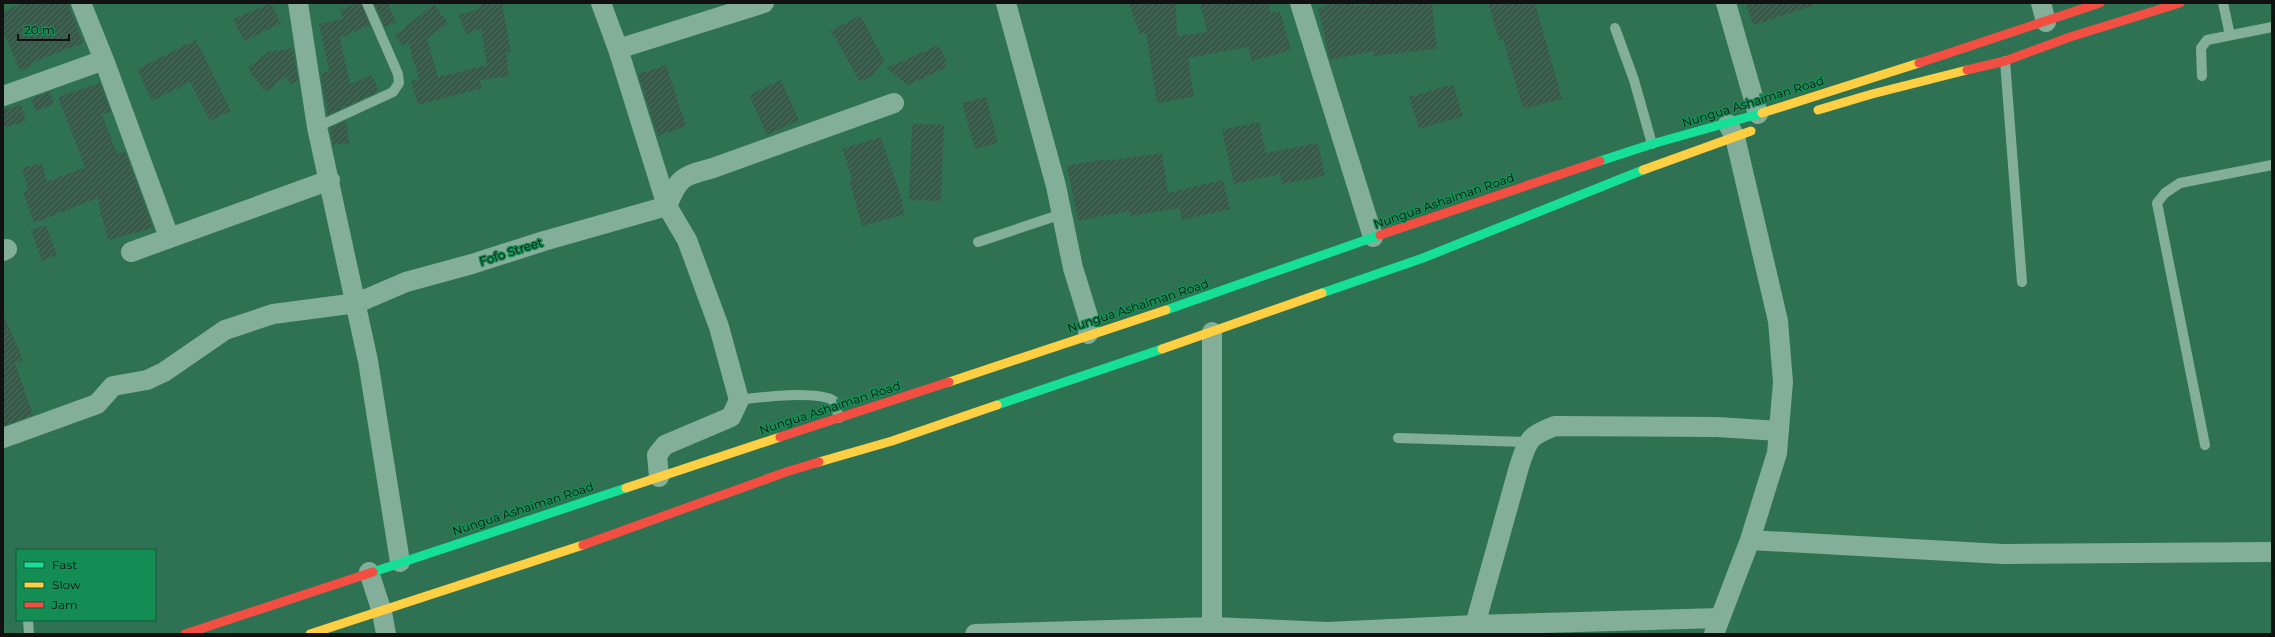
<svg xmlns="http://www.w3.org/2000/svg" width="2275" height="637" viewBox="0 0 2275 637" font-family="Montserrat,sans-serif">
	<defs>
		<pattern id="building-hatch" width="6" height="6" patternUnits="userSpaceOnUse"><rect width="6" height="6" fill="#365949"/><path d="M-1 1l2-2M0 6l6-6M5 7l2-2" fill="none" stroke="#506c5f"/></pattern>
	</defs>
	<rect width="100%" height="100%" fill="#2f7253"/>
	<path fill="url(#building-hatch)" d="M 24,3 L 68,3 L 83,43 L 31,63 L 32,66 L 20,71 L 3,31 L 3,11 Z
		M 271,3 L 281,23 L 244,41 L 233,19 Z
		M 357,3 L 361,3 L 370,25 L 340,38 L 350,84 L 372,75 L 379,91 L 328,115 L 320,73 L 329,71 L 319,24 L 343,19 L 340,10 Z
		M 374,3 L 388,3 L 396,22 L 385,27 Z
		M 479,3 L 502,3 L 511,52 L 506,53 L 509,76 L 480,80 L 482,88 L 418,105 L 411,81 L 419,79 L 408,42 L 402,46 L 395,35 L 434,4 L 448,23 L 427,39 L 438,77 L 487,65 L 481,29 L 466,34 L 459,15 L 480,8 Z
		M 1129,3 L 1176,3 L 1177,36 L 1207,32 L 1200,3 L 1269,3 L 1271,13 L 1280,11 L 1291,50 L 1252,61 L 1248,47 L 1188,58 L 1194,97 L 1157,103 L 1146,33 L 1140,35 Z
		M 1332,3 L 1353,3 L 1354,6 L 1384,3 L 1432,3 L 1437,49 L 1374,56 L 1374,51 L 1330,60 L 1318,9 Z
		M 1488,3 L 1535,3 L 1562,99 L 1523,109 L 1503,39 L 1499,40 Z
		M 1746,3 L 1812,3 L 1813,6 L 1753,25 Z
		M 860,15 L 884,60 L 873,75 L 860,82 L 831,31 Z
		M 196,40 L 231,111 L 210,121 L 190,82 L 152,101 L 137,69 Z
		M 939,45 L 946,61 L 945,68 L 908,85 L 886,68 Z
		M 293,48 L 298,81 L 290,84 L 287,76 L 266,92 L 247,68 L 268,52 Z
		M 666,65 L 686,126 L 658,136 L 638,74 Z
		M 781,80 L 799,120 L 767,135 L 749,95 Z
		M 100,83 L 111,112 L 102,114 L 117,154 L 125,151 L 153,228 L 108,240 L 97,198 L 34,223 L 23,192 L 28,191 L 22,168 L 42,163 L 47,182 L 85,167 L 58,97 Z
		M 1453,84 L 1463,116 L 1419,129 L 1409,97 Z
		M 50,92 L 54,104 L 36,111 L 31,98 Z
		M 986,97 L 998,143 L 975,149 L 962,103 Z
		M 21,104 L 26,121 L 3,128 L 3,110 Z
		M 346,121 L 349,143 L 333,145 L 330,128 Z
		M 1259,122 L 1266,153 L 1318,143 L 1325,176 L 1282,184 L 1280,174 L 1234,184 L 1222,130 Z
		M 912,124 L 944,125 L 941,201 L 909,200 Z
		M 881,137 L 902,200 L 904,215 L 862,226 L 849,180 L 852,179 L 842,149 Z
		M 1162,153 L 1168,193 L 1223,180 L 1230,209 L 1182,220 L 1179,208 L 1130,216 L 1129,211 L 1078,221 L 1067,166 L 1104,159 L 1104,161 Z
		M 46,225 L 57,255 L 42,261 L 31,230 Z
		M 3,313 L 23,360 L 15,363 L 33,415 L 3,426 Z"/>
	<g fill="none" stroke-linecap="round" stroke-linejoin="round">
		<path stroke="#83ae9a" stroke-width="10" d="M 2223,3 L 2230,35
			M 1615,28 L 1634,80 L 1652,144
			M 2005,61 L 2022,282
			M 2202,76 L 2201,48 L 2207,40 L 2272,27
			M 317,127 L 393,92 L 399,83 L 398,74 L 367,3
			M 978,242 L 1062,214
			M 739,400 C 760,397 818,390 834,401 L 839,418
			M 1398,438 L 1528,442
			M 2205,445 L 2157,203 L 2165,193 L 2180,183 L 2272,165
			M 28,620 L 29,634"/>
		<path stroke="#83ae9a" stroke-width="20" d="M 81,3 L 104,60 L 169,237
			M 298,3 L 317,127 L 368,361 L 400,562
			M 601,3 L 618,49 L 667,206 L 687,240 L 719,327 L 739,400 L 731,417 L 665,445 L 657,455 L 659,477
			M 1006,3 L 1056,186 L 1073,268 L 1090,323 L 1088,334
			M 1300,3 L 1373,237
			M 1726,3 L 1758,114
			M 2041,3 L 2046,22
			M 618,49 L 764,3
			M 3,96 L 104,60
			M 3,251 L 7,249
			M 131,252 L 330,180
			M 3,438 L 97,404 L 113,386 L 147,380 L 164,372 L 225,330 L 273,314 L 357,303 L 406,282 L 472,264 L 544,241 L 667,206 C 679,177 682,176 713,168 L 894,103
			M 1750,540 L 2002,554 L 2272,552
			M 369,572 L 382,612 L 386,634
			M 1475,625 L 1519,467 C 1528,440 1528,436 1555,426 L 1717,427 L 1779,431
			M 975,634 L 1212,627 L 1328,632 L 1475,625 L 1720,618
			M 1212,634 L 1212,332
			M 1714,634 L 1750,540 L 1777,453 L 1783,382 L 1778,321 L 1735,137 L 1728,124"/>
		<path stroke="#16e098" stroke-width="9" d="M 1600,161 L 1652,144 L 1762,113
			M 1322,293 L 1423,258 L 1643,170
			M 1166,310 L 1380,235
			M 997,405 L 1162,349
			M 373,572 L 626,488"/>
		<path stroke="#ffcf43" stroke-width="9" d="M 1818,110 L 1872,94 L 1967,70
			M 1762,113 L 1919,63
			M 1643,170 L 1751,131
			M 1162,349 L 1322,293
			M 949,382 L 1166,310
			M 819,462 L 892,441 L 997,405
			M 626,488 L 780,437
			M 310,634 L 583,545"/>
		<path stroke="#f24e42" stroke-width="9" d="M 1919,63 L 2100,3
			M 1967,70 L 2005,61 L 2070,37 L 2180,3
			M 1380,235 L 1600,161
			M 780,437 L 949,382
			M 583,545 L 786,472 L 819,462
			M 185,634 L 373,572"/>
	</g>
	<g text-anchor="middle" stroke-width="3" stroke-linejoin="round" paint-order="stroke">
		<g font-size="12" fill="#111" stroke="#148d54">
			<text transform="translate(1753 102) rotate(-17)" y="4">Nungua Ashaiman Road</text>
			<text transform="translate(1444 201) rotate(-19)" y="4">Nungua Ashaiman Road</text>
			<text transform="translate(511 252) rotate(-18)" y="4">Fofo Street</text>
			<text transform="translate(1138 306) rotate(-18)" y="4">Nungua Ashaiman Road</text>
			<text transform="translate(830 408) rotate(-18)" y="4">Nungua Ashaiman Road</text>
			<text transform="translate(523 509) rotate(-18)" y="4">Nungua Ashaiman Road</text>
		</g>
	</g>
	<rect width="2275" height="637" fill="none" stroke="#111111" stroke-width="8"/>
	<rect x="16" y="549" width="140" height="72" fill="#148d54" stroke="#135b39"/>
	<rect x="24" y="562" width="20" height="6" fill="#16e098" stroke="#135b39"/>
	<text x="52" y="569" font-size="12" fill="#111111">Fast</text>
	<rect x="24" y="582" width="20" height="6" fill="#ffcf43" stroke="#135b39"/>
	<text x="52" y="589" font-size="12" fill="#111111">Slow</text>
	<rect x="24" y="602" width="20" height="6" fill="#f24e42" stroke="#135b39"/>
	<text x="52" y="609" font-size="12" fill="#111111">Jam</text>
	<path d="M18 34v6h51v-6" fill="none" stroke="#111111" stroke-width="2"/>
	<text x="24" y="34" font-size="12" fill="#111111" stroke="#148d54" stroke-width="3" paint-order="stroke">20 m</text>
</svg>
